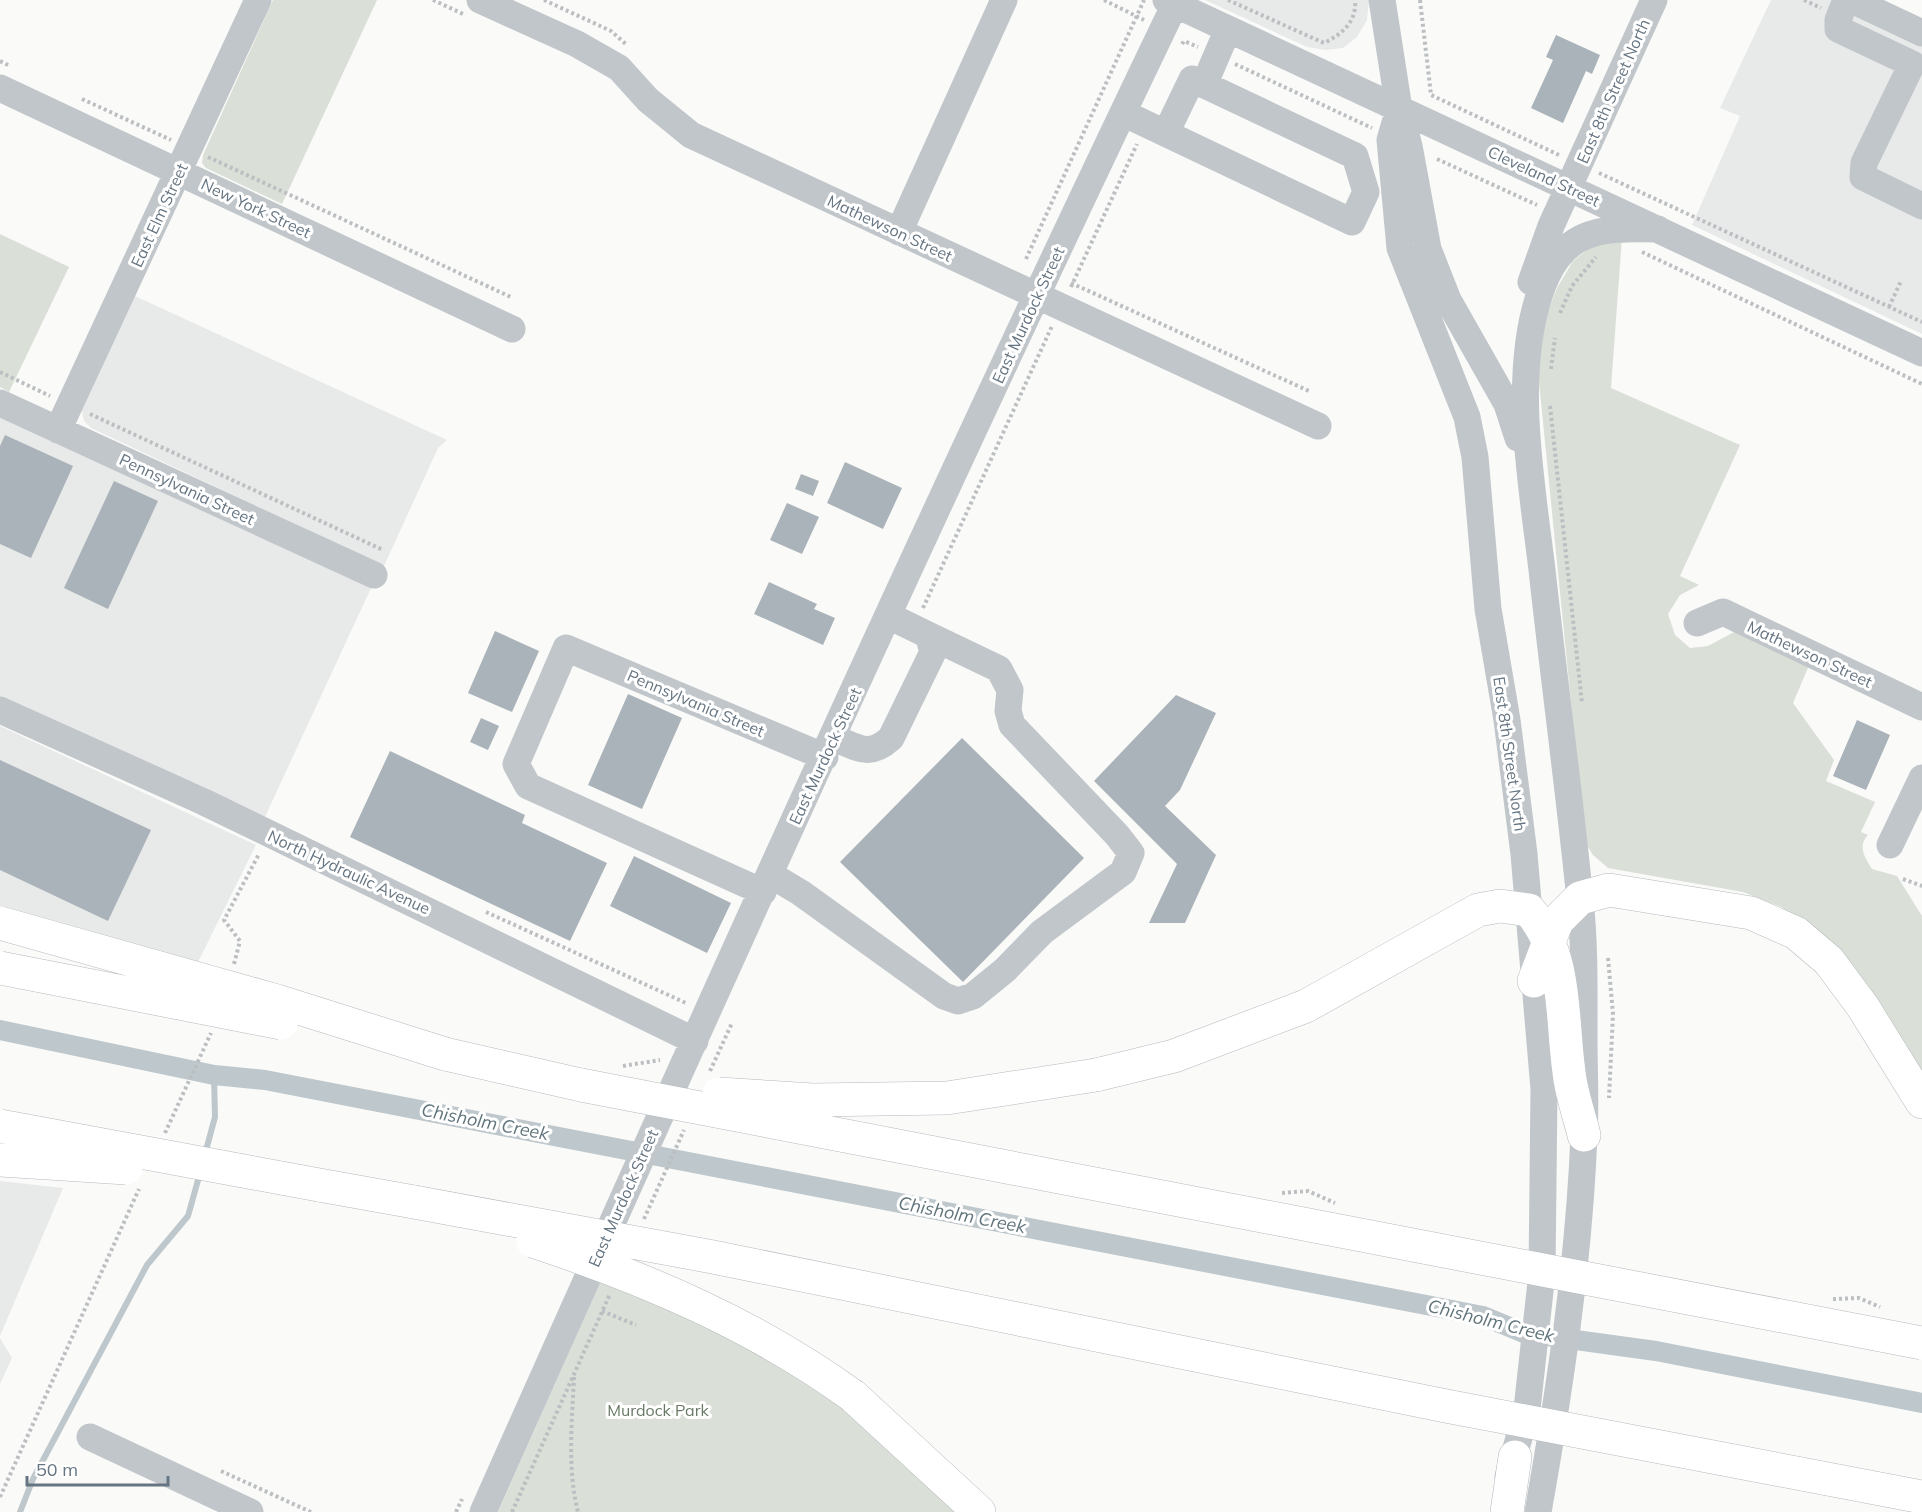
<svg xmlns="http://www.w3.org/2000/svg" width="1922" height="1512" viewBox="0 0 1922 1512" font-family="Mulish,sans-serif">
	<rect width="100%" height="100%" fill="#fafaf8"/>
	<path fill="#e8e9e9" d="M 1205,0 L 1369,0 L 1367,20 L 1357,37 L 1343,48 L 1325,50 L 1307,47 Z
		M 1771,0 L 1830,0 L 1922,43 L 1922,334 L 1692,225 L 1740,116 L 1720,108 Z
		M 135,296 L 447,440 L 438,448 L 384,566 L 91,428 L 84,421 L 82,411 Z
		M 0,414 L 371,588 L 264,819 L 0,697 Z
		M 0,726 L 256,845 L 197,964 L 0,909 Z
		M 0,1181 L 63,1188 L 0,1336 Z
		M 0,1338 L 12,1358 L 0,1384 Z"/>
	<path fill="#dadfd7" d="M 273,0 L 377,0 L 282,204 L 206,168 L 202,163 L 203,155 Z
		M 0,234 L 69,267 L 9,392 L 0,387 Z
		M 1622,237 L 1611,388 L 1740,445 L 1680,576 L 1699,585 L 1680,595 L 1668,614 L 1675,635 L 1690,648 L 1708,646 L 1738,630 L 1810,663 L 1793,703 L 1834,760 L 1826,781 L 1875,802 L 1861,832 L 1868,835 C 1857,846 1865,858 1872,869 L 1897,876 L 1922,916 L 1922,1080 L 1816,930 L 1781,907 L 1743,892 L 1608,868 L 1593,855 L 1585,842 L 1538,372 L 1544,321 L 1557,288 L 1573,261 L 1598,241 Z
		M 602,1278 L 708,1320 L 851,1410 L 964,1512 L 498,1512 Z"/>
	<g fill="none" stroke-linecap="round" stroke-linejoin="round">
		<path stroke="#bdc7cc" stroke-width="6" d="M 205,1154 L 215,1117 L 214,1075
			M 20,1512 L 33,1479 L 147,1265 L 188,1216 L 200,1173"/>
		<path stroke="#bdc7cc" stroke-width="20" d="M 0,1030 L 214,1075 L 265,1080 L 1483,1316 L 1524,1333 L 1656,1351 L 1922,1403"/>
	</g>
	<path fill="#aab3b9" d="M 1556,35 L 1600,55 L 1592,74 L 1586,71 L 1563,123 L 1531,108 L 1553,60 L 1546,57 Z
		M 5,435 L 73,466 L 31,558 L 0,544 L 0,446 Z
		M 845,462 L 902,488 L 883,529 L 827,503 Z
		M 801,474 L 819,481 L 813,496 L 795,489 Z
		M 114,481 L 158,501 L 108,609 L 64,588 Z
		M 787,503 L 819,517 L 802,554 L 770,540 Z
		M 769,582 L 817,604 L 814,609 L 835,618 L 823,645 L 754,614 Z
		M 495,631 L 539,651 L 512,712 L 468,693 Z
		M 628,694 L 682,718 L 642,809 L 588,785 Z
		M 1176,695 L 1216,713 L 1180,790 L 1165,806 L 1216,855 L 1185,923 L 1149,923 L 1177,864 L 1094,781 Z
		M 481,718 L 499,726 L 488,750 L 470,742 Z
		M 1857,720 L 1890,735 L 1866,790 L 1833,776 Z
		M 962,738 L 1084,858 L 963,982 L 840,862 Z
		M 390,751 L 525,815 L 522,823 L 607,863 L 570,941 L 350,837 Z
		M 0,760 L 151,830 L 108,921 L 0,870 Z
		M 634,856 L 731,903 L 707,953 L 610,906 Z"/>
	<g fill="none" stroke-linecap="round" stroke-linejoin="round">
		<defs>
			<path id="highway" d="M 1534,981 L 1557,921 L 1580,898 L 1609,890 L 1751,913 L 1796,933 L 1829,961 L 1863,1007 L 1922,1102
				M 445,1054 L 581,1085
				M 1096,1075 L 1174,1056 L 1306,1006 L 1478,910 L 1500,906 L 1529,910 C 1568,956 1561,1016 1569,1072 C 1571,1093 1579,1114 1584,1135
				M 319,1185 L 414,1202
				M 853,1396 L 979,1512
				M 1507,1512 L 1515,1457"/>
		</defs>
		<use href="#highway" stroke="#b5b9bd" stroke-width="34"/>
		<path stroke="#bcbfc2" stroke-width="4" stroke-dasharray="3 3" stroke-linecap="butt" d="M 433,0 L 463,14
			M 544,0 L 611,31 L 627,45
			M 1104,0 L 1144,20
			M 1228,0 L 1324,43 C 1342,34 1357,22 1355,0
			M 1420,0 L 1431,95 L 1559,155
			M 1804,0 L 1821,8
			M 1182,44 L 1184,41 L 1198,47
			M 0,61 L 10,66
			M 1235,64 L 1372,128
			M 82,99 L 171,140
			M 208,157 L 513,298
			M 1437,159 L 1537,205
			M 1599,173 L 1922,322
			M 1642,252 L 1922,384
			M 1026,259 L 1144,0
			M 1071,283 L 1309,391
			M 1071,287 L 1137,144
			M 1889,307 L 1901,281
			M 1560,313 L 1572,286 L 1596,257
			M 1551,369 L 1555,338
			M 0,372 L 50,396
			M 1550,406 L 1582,703
			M 90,414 L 383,550
			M 923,608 L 1052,326
			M 1903,879 L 1922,886
			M 486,912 L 686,1003
			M 1608,958 L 1613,1014 L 1609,1098
			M 234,964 L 240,941 L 224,920 L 259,854
			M 623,1066 L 660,1060
			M 710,1071 L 732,1023
			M 165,1133 L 211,1033
			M 1282,1193 L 1308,1191 L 1335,1203
			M 644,1219 L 684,1130
			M 1833,1299 L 1859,1298 L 1880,1307
			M 602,1311 L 636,1325
			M 574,1377 C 572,1422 567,1469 578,1512
			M 221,1471 L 311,1512
			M 0,1497 L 139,1189
			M 456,1512 L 462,1499
			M 512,1512 L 610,1294"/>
		<path stroke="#c1c6ca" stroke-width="27" d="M 480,0 L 577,44 L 619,68 L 648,100 L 691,135 L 1318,426
			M 1166,0 L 1922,353
			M 1382,0 L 1399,109 L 1409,146 L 1428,249 L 1448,300 L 1507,404 L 1518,438
			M 1846,0 L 1838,20 L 1838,29 L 1912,64 L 1864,163 L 1863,177 L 1922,206
			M 1852,0 L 1922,33
			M 1204,85 L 1228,29
			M 0,88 L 512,329
			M 1399,109 L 1390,140 L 1400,248 L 1467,417 L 1475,457 L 1488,609 L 1507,720 L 1524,854 L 1544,1089 L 1542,1273 L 1527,1409 L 1508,1477
			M 1123,113 L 1352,222 L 1366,192 L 1355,156 L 1192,79 L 1166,133
			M 899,232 L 1004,0
			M 1531,282 L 1551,226 L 1654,0
			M 0,403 L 374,575
			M 58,430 L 258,0
			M 1697,623 L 1723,612 L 1922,707
			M 0,710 L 204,802 L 695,1041
			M 834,738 C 859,748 869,758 891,738 L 933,652 L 928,635 L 889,616
			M 1890,845 L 1922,778
			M 771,875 L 801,893 L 944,996 L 958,1001 L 973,996 L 1005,970 L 1042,932 L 1123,872 L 1131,853 L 1117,835 L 1012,725 L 1008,711 L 1010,690 L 999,669 L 928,635
			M 763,892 L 528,786 L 516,764 L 566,648 L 825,757
			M 90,1437 L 250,1512
			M 483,1512 C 708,1007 935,503 1175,4
			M 1538,1512 C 1560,1388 1579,1261 1584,1135 C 1586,1103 1584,1070 1584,1038 C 1584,992 1585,945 1580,900 C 1569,790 1554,680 1542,570 C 1532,485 1512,379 1539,296 C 1560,230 1597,227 1658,229"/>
		<use href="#highway" stroke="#fff" stroke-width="33"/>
		<defs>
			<path id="highway-bridge" d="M 0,923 L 277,1001 L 445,1054
				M 0,968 L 281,1023
				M 581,1085 L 1922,1343
				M 719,1094 L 813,1100 L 947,1098 L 1096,1075
				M 0,1126 L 319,1185
				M 0,1160 L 126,1168
				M 414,1202 L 713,1257 L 1446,1406 L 1922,1497
				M 533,1241 C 647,1279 755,1325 853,1396"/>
		</defs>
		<use href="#highway-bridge" stroke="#b5b9bd" stroke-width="34" stroke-linecap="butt"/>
		<use href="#highway-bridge" stroke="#fff" stroke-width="33"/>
	</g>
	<g text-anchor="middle" stroke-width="6" stroke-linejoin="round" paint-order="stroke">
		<g font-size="16" fill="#667582" stroke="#fff">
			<text transform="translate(1613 91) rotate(-66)" y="6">East 8th Street North</text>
			<text transform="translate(1544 176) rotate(25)" y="6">Cleveland Street</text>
			<text transform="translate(256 208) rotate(25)" y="6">New York Street</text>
			<text transform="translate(159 215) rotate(-65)" y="6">East Elm Street</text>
			<text transform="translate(890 228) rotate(25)" y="6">Mathewson Street</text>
			<text transform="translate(1028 315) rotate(-65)" y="6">East Murdock Street</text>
			<text transform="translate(187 489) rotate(25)" y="6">Pennsylvania Street</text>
			<text transform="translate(1810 654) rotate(25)" y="6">Mathewson Street</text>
			<text transform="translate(696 703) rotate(23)" y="6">Pennsylvania Street</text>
			<text transform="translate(1510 754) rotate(82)" y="6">East 8th Street North</text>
			<text transform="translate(825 756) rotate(-65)" y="6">East Murdock Street</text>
			<text transform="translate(349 872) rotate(25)" y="6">North Hydraulic Avenue</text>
			<text transform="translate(623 1198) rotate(-66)" y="6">East Murdock Street</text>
		</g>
		<g font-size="16" fill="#687a65" stroke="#fff">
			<text x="658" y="1416">Murdock Park</text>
		</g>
		<g font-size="18" font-style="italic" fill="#60747b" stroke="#fff">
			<text transform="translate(485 1122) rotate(11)" y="6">Chisholm Creek</text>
			<text transform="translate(962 1215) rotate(11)" y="6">Chisholm Creek</text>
			<text transform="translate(1491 1321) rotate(14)" y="6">Chisholm Creek</text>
		</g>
	</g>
	<path d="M27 1476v9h141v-9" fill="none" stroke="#667582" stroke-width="3"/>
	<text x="36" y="1476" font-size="18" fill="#667582" stroke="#ffffff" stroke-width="4.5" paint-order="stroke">50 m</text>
</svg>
